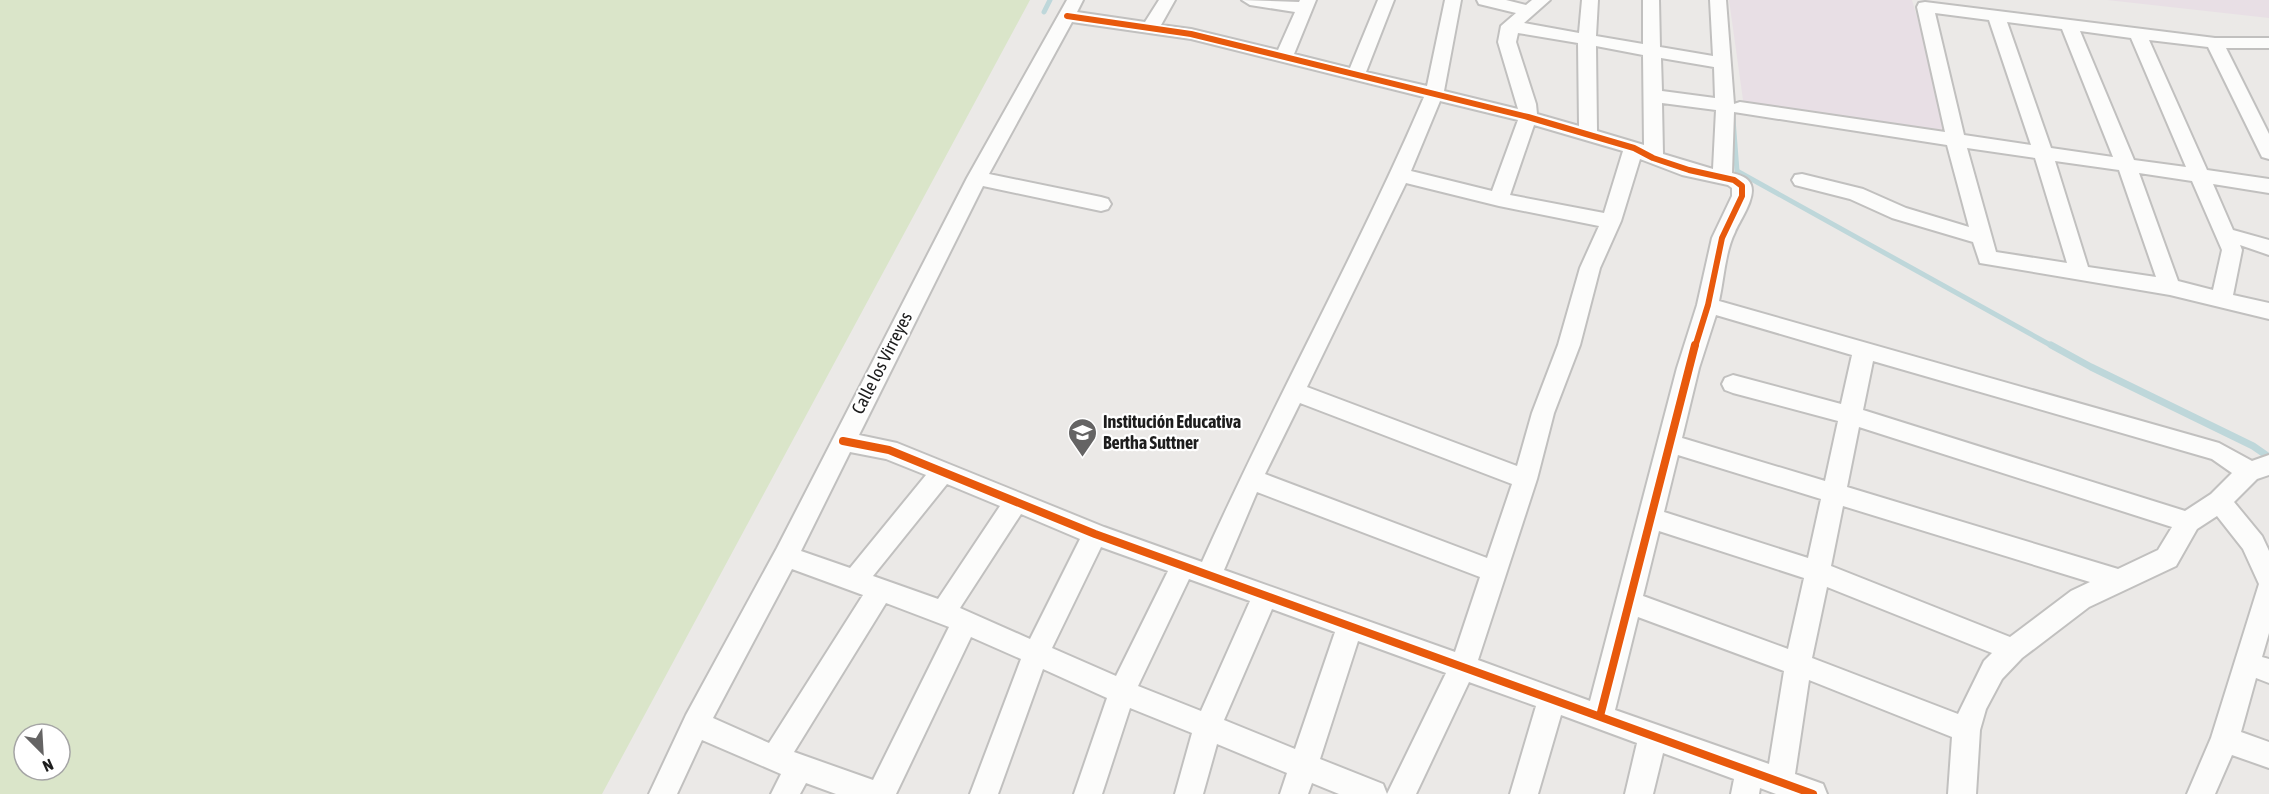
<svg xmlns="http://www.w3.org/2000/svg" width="2269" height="794" viewBox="0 0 2269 794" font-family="'Asap Condensed',sans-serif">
	<rect width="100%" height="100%" fill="#ebe9e7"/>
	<path fill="#e8dfe5" d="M 1729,0 L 1912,0 L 1951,133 L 1744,107 Z
		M 2107,0 L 2269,0 L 2269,18 Z"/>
	<path fill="#dae5c9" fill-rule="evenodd" d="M 0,0 L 1030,0 L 602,794 L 0,794 ZM 24,734 L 60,734 L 60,770 L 24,770 Z"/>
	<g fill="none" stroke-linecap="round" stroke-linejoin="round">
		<path stroke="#bed7da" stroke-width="5" d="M 1044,12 L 1050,0
			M 1733,119 L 1737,171 L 2054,347"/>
		<path stroke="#bed7da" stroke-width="7" d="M 2051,345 L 2091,367 L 2253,446 L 2269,457"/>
		<defs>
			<path id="minor" d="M 1067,0 L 1083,0 L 1077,12 L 1145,22 L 1159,0 L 1175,0 L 1161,25 L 1191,29 L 1278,50 L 1295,12 L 1250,5 L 1242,0 L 1299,2 L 1300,0 L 1316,0 L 1294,54 L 1350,68 L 1378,0 L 1394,0 L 1366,72 L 1427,86 L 1445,0 L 1461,0 L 1444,91 L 1518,109 L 1498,42 L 1501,26 L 1516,13 L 1479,4 L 1477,0 L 1506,0 L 1526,5 L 1532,0 L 1550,0 L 1524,23 L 1579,33 L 1582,0 L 1598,0 L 1596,36 L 1643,44 L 1643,0 L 1659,0 L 1660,47 L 1713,56 L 1710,0 L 1726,0 L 1734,104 L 1740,102 L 1945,132 L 1917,7 L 1919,3 L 1925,2 L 2215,38 L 2269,38 L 2269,48 L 2226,48 L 2269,134 L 2269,159 L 2262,157 L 2260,153 L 2208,47 L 2149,40 L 2207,170 L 2269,179 L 2269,193 L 2213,184 L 2233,230 L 2269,240 L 2269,255 L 2240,245 L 2242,250 L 2233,295 L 2269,303 L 2269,319 L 2170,295 L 1980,263 L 1973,242 L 1892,218 L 1850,199 L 1795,185 L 1792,180 L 1795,175 L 1802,174 L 1863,189 L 1906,208 L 1969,227 L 1947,145 L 1734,112 L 1732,173 C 1739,175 1748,177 1751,185 C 1756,198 1740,220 1735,232 C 1725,252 1724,279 1719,301 L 2219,443 L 2252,461 L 2269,455 L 2269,475 L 2257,479 L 2234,502 L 2262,536 L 2269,551 L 2269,633 L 2262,657 L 2269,659 L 2269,683 L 2256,678 L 2241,732 L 2269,742 L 2269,768 L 2232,755 L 2215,794 L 2187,794 L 2211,738 L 2259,584 L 2243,549 L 2217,516 L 2197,529 L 2176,566 L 2089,607 L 2022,658 L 2002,679 L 1986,709 L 1980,730 L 1976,794 L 1948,794 L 1952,737 L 1809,680 L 1795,774 L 1823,784 L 1827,794 L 1776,794 L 1760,788 L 1759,794 L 1731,794 L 1734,779 L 1663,753 L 1653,794 L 1625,794 L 1637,743 L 1561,715 L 1538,794 L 1510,794 L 1536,706 L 1469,682 L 1416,794 L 1339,794 L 1312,783 L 1308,794 L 1280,794 L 1287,773 L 1217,744 L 1203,794 L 1175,794 L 1192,733 L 1130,708 L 1102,794 L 1074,794 L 1107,698 L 1043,669 L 998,794 L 970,794 L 1021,659 L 971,637 L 896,794 L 836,794 L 806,783 L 800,794 L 771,794 L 781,774 L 702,740 L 677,794 L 649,794 L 686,715 L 777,548 L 967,178 ZM 1935,13 L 1989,20 L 2031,145 L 1964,135 ZM 1072,22 L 1191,39 L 1424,97 C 1356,255 1272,405 1202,562 L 1104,527 L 897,443 L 859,435 L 983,186 L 1101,211 L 1108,209 L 1111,204 L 1108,199 L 1101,197 L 989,174 ZM 2007,22 L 2062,29 L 2113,157 L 2051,148 ZM 2080,31 L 2131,38 L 2186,167 L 2134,160 ZM 1518,33 L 1578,43 L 1579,126 L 1537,114 L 1536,104 L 1516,42 ZM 1596,46 L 1643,55 L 1644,145 L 1597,131 ZM 1661,58 L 1714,67 L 1715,98 L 1662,91 ZM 1440,101 L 1518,120 L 1492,191 L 1411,171 ZM 1662,103 L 1716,110 L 1713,169 L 1663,154 ZM 1534,125 L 1623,151 L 1604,213 L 1510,195 ZM 1967,148 L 2035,158 L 2067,263 L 1996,252 ZM 1640,159 L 1682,175 L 1728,185 L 1732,188 L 1732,196 L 1712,238 L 1697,305 L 1677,368 L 1590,701 L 1478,660 L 1537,479 L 1554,413 L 1580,345 L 1600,268 L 1621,221 ZM 2055,161 L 2119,170 L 2156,277 L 2088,267 ZM 2139,173 L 2192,181 L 2222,250 L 2213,290 L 2178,281 ZM 1406,183 L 1499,206 L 1599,226 L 1580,268 L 1558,345 L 1532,413 L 1517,466 L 1307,387 ZM 1716,315 L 1852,355 L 1841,404 L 1733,375 L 1725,378 L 1722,384 L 1725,390 L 1733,393 L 1838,421 L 1825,481 L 1682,438 L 1699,368 ZM 1873,361 L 2212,459 L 2232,473 L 2211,494 L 2185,511 L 1863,410 ZM 1300,403 L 1512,484 L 1487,558 L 1265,474 ZM 1859,427 L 2172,527 L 2158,550 L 2118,569 L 1847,487 ZM 850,452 L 886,459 L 926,475 L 850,568 L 801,551 ZM 1678,455 L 1821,499 L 1808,558 L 1664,512 ZM 947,484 L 1000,506 L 938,599 L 873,576 ZM 1257,492 L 1480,577 L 1455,652 L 1224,570 ZM 1843,506 L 2090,582 L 2071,591 L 2010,637 L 1831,566 ZM 1021,514 L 1080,539 L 1030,639 L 960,608 ZM 1659,531 L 1804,578 L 1788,649 L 1643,596 ZM 1101,547 L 1168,571 L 1116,676 L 1052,648 ZM 792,569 L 863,595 L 769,743 L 713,718 ZM 1189,579 L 1250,601 L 1201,711 L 1138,686 ZM 1827,587 L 1992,653 L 1984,661 L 1958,714 L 1812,658 ZM 886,603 L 949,627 L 873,780 L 794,752 ZM 1272,609 L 1335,632 L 1295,749 L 1224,720 ZM 1638,617 L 1784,671 L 1769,764 L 1615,710 ZM 1358,641 L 1446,673 L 1387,794 L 1383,784 L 1320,759 Z"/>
		</defs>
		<use href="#minor" stroke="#c1c0bf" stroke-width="4"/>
		<use href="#minor" fill="#fcfcfb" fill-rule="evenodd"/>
		<defs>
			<path id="cycleway-far1" d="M 1067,16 L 1191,34 L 1528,117 L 1634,148 L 1653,158 L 1689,170 L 1734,180 L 1742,186 L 1742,196 L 1722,238 L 1708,305 L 1695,347"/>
			<path id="cycleway" d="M 843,441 L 889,450 L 1095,534 L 1813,794
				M 1600,716 L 1695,345"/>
		</defs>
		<use href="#cycleway-far1" stroke="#fff" stroke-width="9"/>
		<use href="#cycleway" stroke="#fff" stroke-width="12"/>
		<use href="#cycleway-far1" stroke="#e8590c" stroke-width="6"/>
		<use href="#cycleway" stroke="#e8590c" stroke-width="8"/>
	</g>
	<defs>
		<symbol id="school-pin" viewBox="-11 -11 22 30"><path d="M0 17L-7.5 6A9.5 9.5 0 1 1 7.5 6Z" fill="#656464" stroke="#fff"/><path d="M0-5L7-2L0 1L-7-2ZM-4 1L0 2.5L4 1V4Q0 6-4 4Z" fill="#fff"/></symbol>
	</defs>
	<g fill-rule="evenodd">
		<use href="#school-pin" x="1066" y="416" width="33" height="45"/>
	</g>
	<g text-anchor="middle" stroke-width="4.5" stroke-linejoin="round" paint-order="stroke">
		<g font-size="18" fill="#1d1d1d" stroke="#fff">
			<text transform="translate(882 363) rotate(-63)" y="6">Calle los Virreyes</text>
		</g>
		<g font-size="18" font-weight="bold" fill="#1d1d1d" stroke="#fff" text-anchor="start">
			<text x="1103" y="428">Institución Educativa<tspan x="1103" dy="21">Bertha Suttner</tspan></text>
		</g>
	</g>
	<g transform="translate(42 752) rotate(156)"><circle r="28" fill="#ffffff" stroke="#a5a5a5" stroke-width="1.5"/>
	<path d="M0-4.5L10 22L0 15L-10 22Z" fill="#656464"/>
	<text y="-9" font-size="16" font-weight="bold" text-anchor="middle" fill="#1d1d1d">N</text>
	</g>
</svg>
